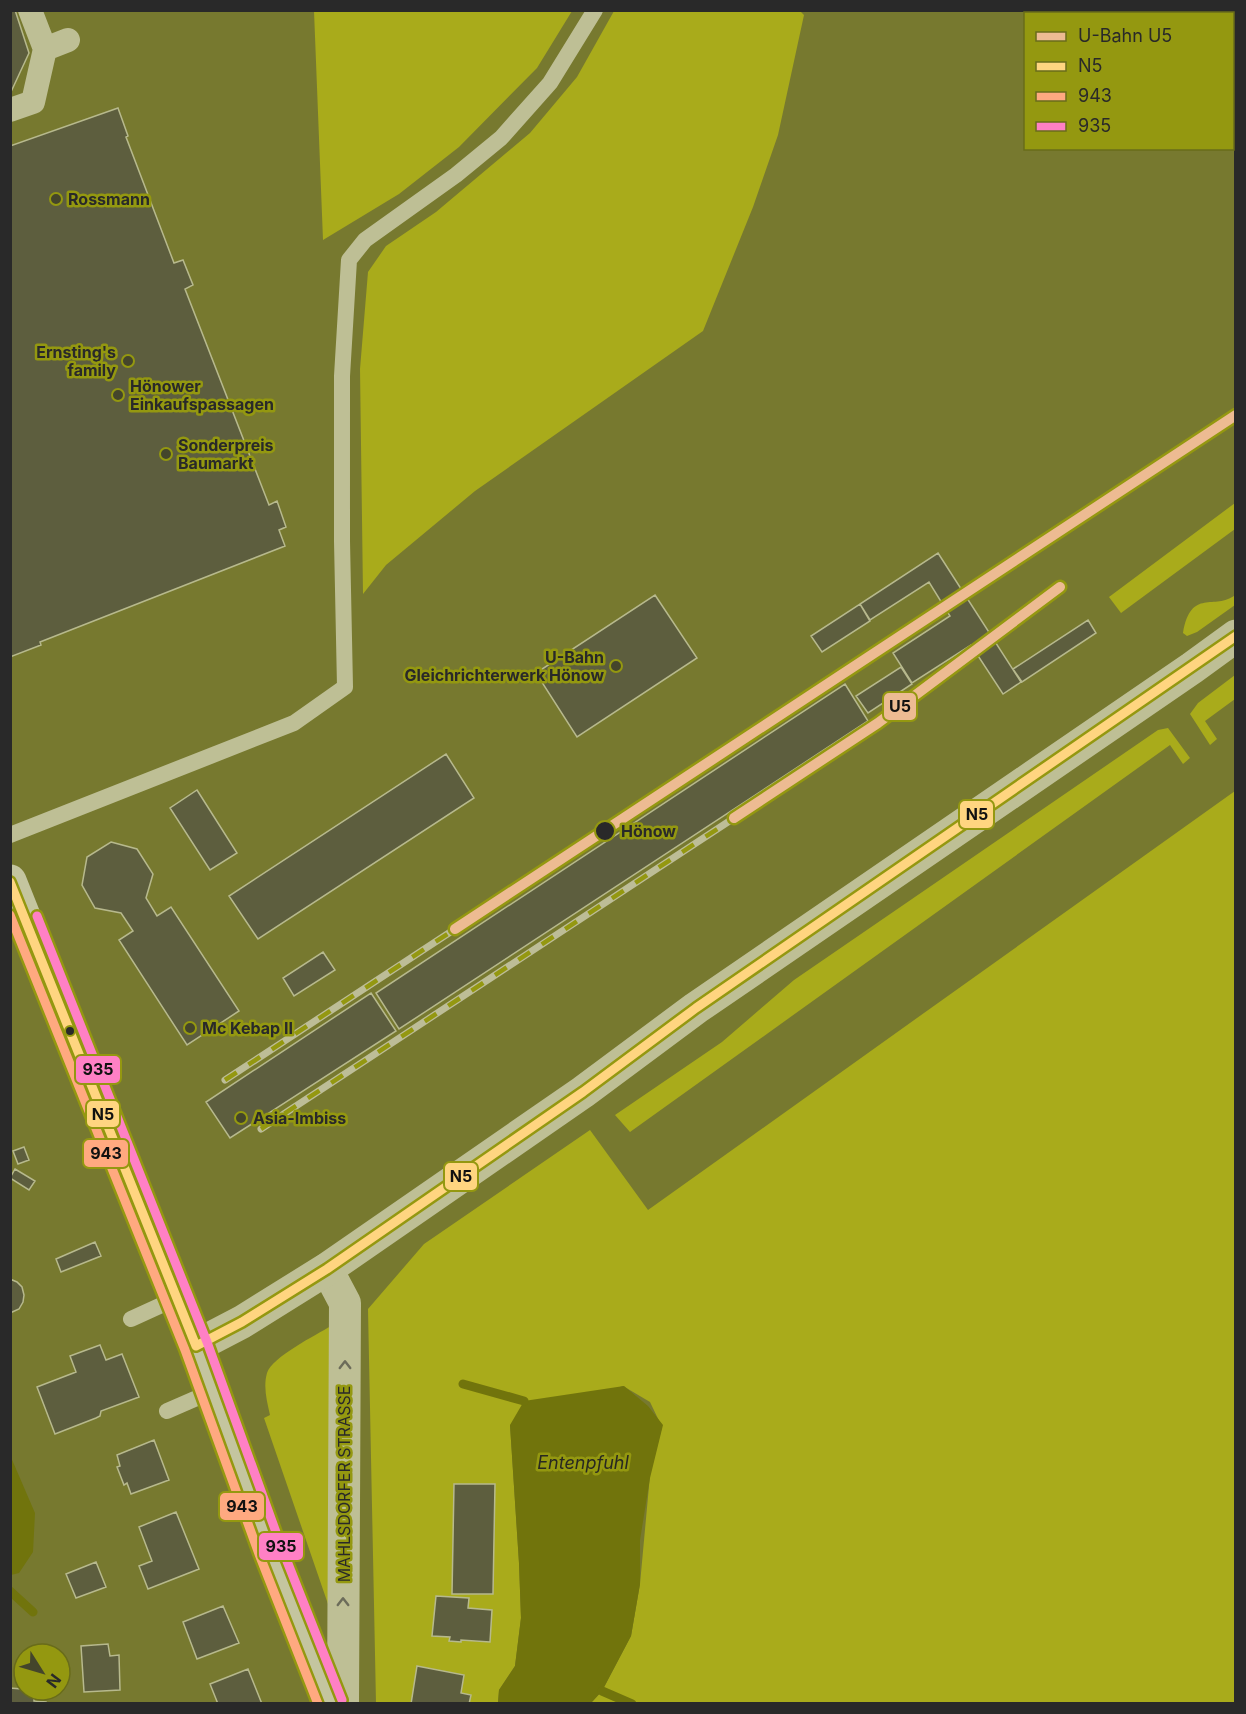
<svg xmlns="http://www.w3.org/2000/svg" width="1246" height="1714" viewBox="0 0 1246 1714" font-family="Inter,sans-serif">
	<rect width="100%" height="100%" fill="#77792f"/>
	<path fill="#a9ab1b" d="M 314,11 L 314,10 L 572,11 L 537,68 L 459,147 L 399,194 L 323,240 Z
		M 614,11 L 799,10 L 804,15 L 778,135 L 753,207 L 703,331 L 475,491 L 386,565 L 363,594 L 360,369 L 368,272 L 386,246 L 436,212 L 530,133 L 577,77 Z
		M 1235,503 L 1235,529 L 1121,613 L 1109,597 Z
		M 1235,595 L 1235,605 L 1197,632 L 1187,636 L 1183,633 C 1191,587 1215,611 1235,595 Z
		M 1235,675 L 1235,699 L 1205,721 L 1217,739 L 1210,745 L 1190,714 L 1198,703 Z
		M 1168,728 L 1190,758 L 1183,764 L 1170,745 L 630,1132 L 615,1115 L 722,1042 L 794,980 L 1158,730 Z
		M 1235,791 L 1235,1703 L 591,1703 L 602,1691 L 631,1636 L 640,1584 L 650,1475 L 662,1427 L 650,1402 L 623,1386 L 510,1425 L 519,1563 L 521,1618 L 515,1666 L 499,1690 L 498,1703 L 376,1703 L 368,1309 L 424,1244 L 590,1130 L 648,1210 Z
		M 331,1326 L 328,1604 L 264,1418 L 270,1415 C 267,1401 263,1387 267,1373 C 272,1357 316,1335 331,1326 Z"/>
	<path fill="#71740c" d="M 624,1386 L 648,1406 L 663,1425 L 650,1478 L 640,1540 L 640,1584 L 631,1636 L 602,1691 L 591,1703 L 498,1703 L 499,1690 L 515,1666 L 521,1618 L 519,1563 L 510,1425 L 524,1401 Z
		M 10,1455 L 35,1513 L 33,1552 L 19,1573 L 11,1575 Z"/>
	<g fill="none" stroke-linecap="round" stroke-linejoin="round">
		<path stroke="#71740c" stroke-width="9" d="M 463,1384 L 524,1401
			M 10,1591 L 33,1612
			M 602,1691 L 632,1704"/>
	</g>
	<path fill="#5d5e3e" stroke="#b7b98d" stroke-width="1.5" d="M 10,10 L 15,10 L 29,53 L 10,94 Z
		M 118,108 L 128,136 L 126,137 L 174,263 L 183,260 L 193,285 L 185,289 L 269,505 L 277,501 L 286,527 L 279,530 L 285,546 L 40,642 L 41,645 L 10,657 L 10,146 Z
		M 938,553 L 1021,682 L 1003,694 L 971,645 L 912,683 L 893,653 L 950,616 L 929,582 L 870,620 L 860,604 Z
		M 655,595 L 697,658 L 577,737 L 536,673 Z
		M 860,604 L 870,621 L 822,652 L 811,636 Z
		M 1088,620 L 1096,633 L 1022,682 L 1013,669 Z
		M 901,667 L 912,684 L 868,713 L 856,696 Z
		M 845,684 L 868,721 L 399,1029 L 376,993 Z
		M 446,754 L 474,798 L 258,939 L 229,896 Z
		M 197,790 L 237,853 L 210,870 L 170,808 Z
		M 111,842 L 137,849 L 153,874 L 146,898 L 157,916 L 171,907 L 239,1011 L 187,1045 L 119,940 L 133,931 L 121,913 L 95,908 L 82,885 L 87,857 Z
		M 323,952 L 335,970 L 294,996 L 283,978 Z
		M 371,993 L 396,1031 L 230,1138 L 206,1102 Z
		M 24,1147 L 29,1160 L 18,1164 L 13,1151 Z
		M 15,1169 L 35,1181 L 29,1190 L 10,1178 Z
		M 95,1242 L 101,1256 L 61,1272 L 56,1259 Z
		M 10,1279 L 17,1282 L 22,1287 L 24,1295 L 23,1302 L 19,1309 L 10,1313 Z
		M 100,1345 L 106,1360 L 122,1354 L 139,1397 L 101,1411 L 100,1416 L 96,1418 L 55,1434 L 37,1387 L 76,1372 L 70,1356 Z
		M 154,1440 L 169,1480 L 131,1494 L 127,1483 L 124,1485 L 117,1467 L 120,1466 L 117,1455 Z
		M 454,1484 L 495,1484 L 493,1594 L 452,1594 Z
		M 176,1512 L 199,1569 L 148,1589 L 139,1566 L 152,1561 L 139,1527 Z
		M 96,1562 L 106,1587 L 76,1598 L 66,1574 Z
		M 436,1596 L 469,1598 L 468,1608 L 492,1610 L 490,1642 L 461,1640 L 461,1642 L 449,1641 L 450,1637 L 432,1636 Z
		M 223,1606 L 239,1643 L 197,1659 L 183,1622 Z
		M 108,1644 L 110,1656 L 119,1655 L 120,1690 L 84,1692 L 81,1646 Z
		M 417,1666 L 464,1675 L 461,1693 L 471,1695 L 469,1704 L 411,1704 Z
		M 248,1669 L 262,1704 L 218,1704 L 210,1684 Z
		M 10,1688 L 34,1690 L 34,1701 L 46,1702 L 46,1704 L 10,1704 Z"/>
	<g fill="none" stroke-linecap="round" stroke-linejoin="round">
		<path stroke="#bebf95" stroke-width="16" d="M 10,835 L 294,723 L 345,687 L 342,541 L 342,376 L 349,260 L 365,240 L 456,175 L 501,138 L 550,83 L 595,10
			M 131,1319 L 177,1298
			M 167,1411 L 213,1391"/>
		<path stroke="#bebf95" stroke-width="24" d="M 30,10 L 45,49
			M 10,110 L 33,102 L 45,49 L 68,40"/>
		<path stroke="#bebf95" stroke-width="32" d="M 327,1269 L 345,1303 L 343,1704"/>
		<path stroke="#bebf95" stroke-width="33" d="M 196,1346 L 242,1322 L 327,1269 L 583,1092 L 696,1008 L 1192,668 L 1236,636"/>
		<path stroke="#c4c59f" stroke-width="33" d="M 10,881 L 196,1346 L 270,1550 L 331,1704"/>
		<defs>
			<path id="rail" d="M 225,1080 L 455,929
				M 261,1129 L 734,818"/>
		</defs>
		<use href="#rail" stroke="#bdbd97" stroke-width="7"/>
		<use href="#rail" stroke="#949810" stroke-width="4.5" stroke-dasharray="14" stroke-linecap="butt"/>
		<defs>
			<path id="bus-1" d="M 10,882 L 196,1346
				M 196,1346 L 242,1322 L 327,1269 L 583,1092 L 696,1008 L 1236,636"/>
			<path id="bus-2" d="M 10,915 L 185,1350 L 259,1554 L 318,1704"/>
			<path id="bus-3" d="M 37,916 L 207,1342 L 281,1546 L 342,1700"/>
		</defs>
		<use href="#bus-1" stroke="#949810" stroke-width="14"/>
		<use href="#bus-2" stroke="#949810" stroke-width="14"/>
		<use href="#bus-3" stroke="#949810" stroke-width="14"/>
		<use href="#bus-1" stroke="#ffd580" stroke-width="9"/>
		<use href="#bus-2" stroke="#ffa980" stroke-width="9"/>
		<use href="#bus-3" stroke="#ff80c5" stroke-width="9"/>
		<defs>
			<path id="metro-1" d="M 734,818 L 878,723 L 1060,587
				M 455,929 L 1236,415"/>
		</defs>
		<use href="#metro-1" stroke="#949810" stroke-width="15"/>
		<use href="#metro-1" stroke="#edbb92" stroke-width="10"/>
	</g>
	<defs><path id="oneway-chevron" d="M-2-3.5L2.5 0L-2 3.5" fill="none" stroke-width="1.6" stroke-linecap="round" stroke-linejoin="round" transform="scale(1.5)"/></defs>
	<g stroke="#6c6c5a">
		<use href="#oneway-chevron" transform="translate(345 1365) rotate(-90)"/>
		<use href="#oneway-chevron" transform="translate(343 1602) rotate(-90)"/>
	</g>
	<g fill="#44452b" stroke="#949810" stroke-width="2">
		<circle cx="56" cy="199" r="6"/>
		<circle cx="128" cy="361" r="6"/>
		<circle cx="118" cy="395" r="6"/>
		<circle cx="166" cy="454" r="6"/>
		<circle cx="616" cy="666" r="6"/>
		<circle cx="190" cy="1028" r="6"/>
		<circle cx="241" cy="1118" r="6"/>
	</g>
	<g fill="#292929" stroke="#949810" stroke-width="2">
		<circle cx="605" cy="831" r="10"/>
		<circle cx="70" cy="1031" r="5"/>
	</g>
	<g text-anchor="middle" stroke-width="5" stroke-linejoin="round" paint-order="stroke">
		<g font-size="16" font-weight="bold" fill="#292929" stroke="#949810" text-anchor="start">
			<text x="68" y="205">Rossmann</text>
			<text x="116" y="358" text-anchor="end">Ernsting's<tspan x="116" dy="18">family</tspan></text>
			<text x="130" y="392">Hönower<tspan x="130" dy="18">Einkaufspassagen</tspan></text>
			<text x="178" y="451">Sonderpreis<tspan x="178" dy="18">Baumarkt</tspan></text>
			<text x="604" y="663" text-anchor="end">U-Bahn<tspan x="604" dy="18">Gleichrichterwerk Hönow</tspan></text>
			<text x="202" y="1034">Mc Kebap II</text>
			<text x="253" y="1124">Asia-Imbiss</text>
		</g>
		<g font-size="16" font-weight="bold" fill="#292929" stroke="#949810" text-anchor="start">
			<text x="621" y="837">Hönow</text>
		</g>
		<g font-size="16" fill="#292929" stroke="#949810">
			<text transform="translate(344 1484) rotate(-90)" y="6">MAHLSDORFER STRASSE</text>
		</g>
		<g font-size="18" font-style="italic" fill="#282821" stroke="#949810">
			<text x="583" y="1469">Entenpfuhl</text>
		</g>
	</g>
	<g stroke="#949810" stroke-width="2">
		<rect x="883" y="692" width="34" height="29" rx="6" fill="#edbb92"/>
		<rect x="959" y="800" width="35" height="29" rx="6" fill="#ffd580"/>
		<rect x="75" y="1055" width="46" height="29" rx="6" fill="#ff80c5"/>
		<rect x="86" y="1100" width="34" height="28" rx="6" fill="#ffd580"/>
		<rect x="83" y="1139" width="46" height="29" rx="6" fill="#ffa980"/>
		<rect x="444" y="1162" width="34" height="29" rx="6" fill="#ffd580"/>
		<rect x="219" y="1492" width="46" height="29" rx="6" fill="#ffa980"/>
		<rect x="258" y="1532" width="46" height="29" rx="6" fill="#ff80c5"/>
	</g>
	<g font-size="16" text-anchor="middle" font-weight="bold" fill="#111">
		<text x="900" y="712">U5</text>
		<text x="977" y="820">N5</text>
		<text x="98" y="1075">935</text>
		<text x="103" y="1120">N5</text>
		<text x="106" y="1159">943</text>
		<text x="461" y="1182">N5</text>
		<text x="242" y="1512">943</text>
		<text x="281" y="1552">935</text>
	</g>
	<rect width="1246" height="1714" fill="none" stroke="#292929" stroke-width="24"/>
	<rect x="1024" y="12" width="210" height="138" fill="#949810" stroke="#696c1a" stroke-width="1.5"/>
	<rect x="1036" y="32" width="30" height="9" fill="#edbb92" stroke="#696c1a" stroke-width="1.5"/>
	<text x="1078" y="42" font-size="18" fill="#292929">U-Bahn U5</text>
	<rect x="1036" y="62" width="30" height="9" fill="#ffd580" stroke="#696c1a" stroke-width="1.5"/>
	<text x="1078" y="72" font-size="18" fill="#292929">N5</text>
	<rect x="1036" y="92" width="30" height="9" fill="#ffa980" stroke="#696c1a" stroke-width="1.5"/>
	<text x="1078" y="102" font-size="18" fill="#292929">943</text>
	<rect x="1036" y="122" width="30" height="9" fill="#ff80c5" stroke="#696c1a" stroke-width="1.5"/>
	<text x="1078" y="132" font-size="18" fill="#292929">935</text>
	<g transform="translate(42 1672) rotate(127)"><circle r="28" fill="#949810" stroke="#696c1a" stroke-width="1.5"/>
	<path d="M0-4.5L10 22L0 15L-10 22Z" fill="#44452b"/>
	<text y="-9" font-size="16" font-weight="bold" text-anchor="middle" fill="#292929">N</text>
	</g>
</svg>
